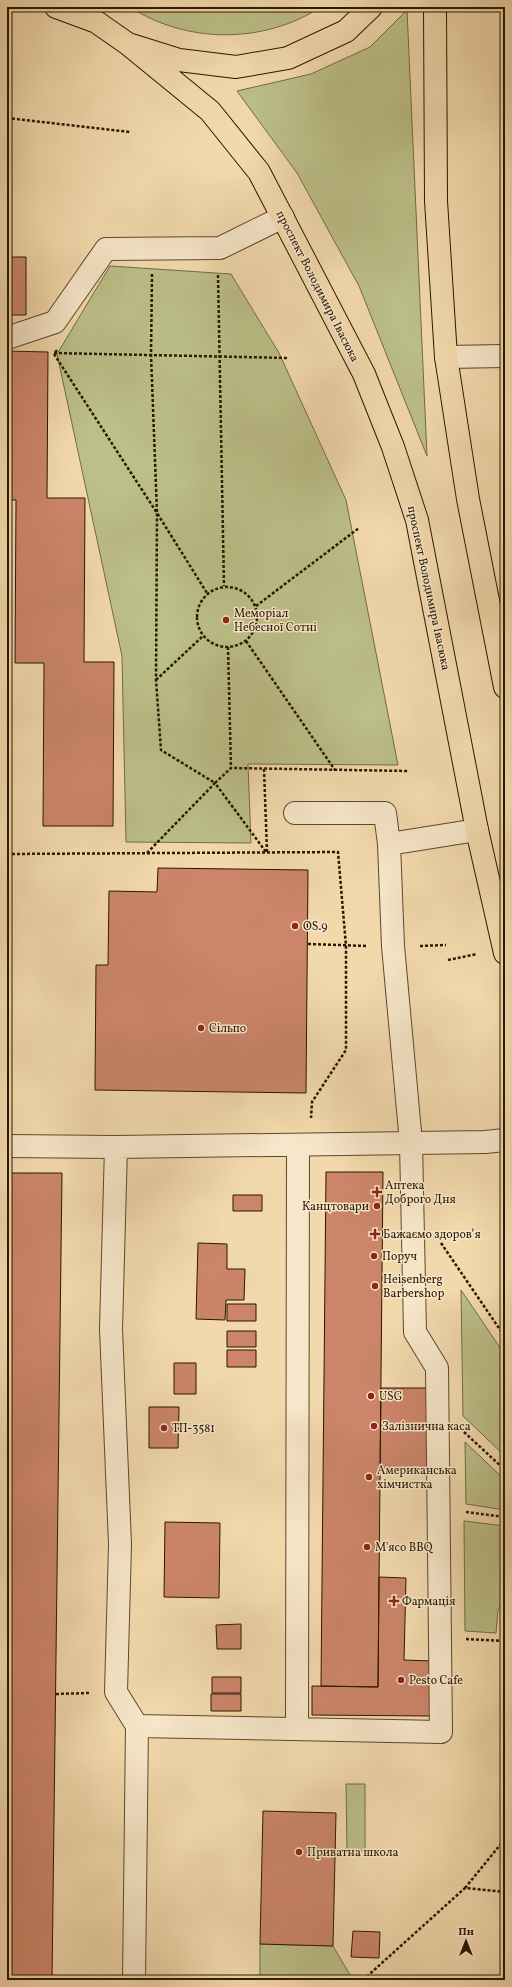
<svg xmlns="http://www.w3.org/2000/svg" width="512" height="1987" viewBox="0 0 512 1987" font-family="Vollkorn,serif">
	<rect width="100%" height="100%" fill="#f2d9ac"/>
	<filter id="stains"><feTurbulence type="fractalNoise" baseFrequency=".005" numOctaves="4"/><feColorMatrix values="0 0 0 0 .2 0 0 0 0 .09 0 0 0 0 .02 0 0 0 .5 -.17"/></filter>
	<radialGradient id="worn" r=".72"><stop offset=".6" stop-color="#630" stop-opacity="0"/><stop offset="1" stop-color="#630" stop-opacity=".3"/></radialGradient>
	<path fill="#bcbf88" stroke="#726b44" d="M 130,7 L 321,7 C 264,44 187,44 130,7 Z
		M 407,10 L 427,456 L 359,286 L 297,173 L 237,91 L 311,74 L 370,47 Z
		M 110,266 L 231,274 L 279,353 L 346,500 L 398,765 L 248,764 L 251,843 L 126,842 L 122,656 L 57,354 Z
		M 461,1290 L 505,1355 L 505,1456 L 463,1416 Z
		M 465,1442 L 505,1480 L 505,1510 L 466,1504 Z
		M 464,1521 L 505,1526 L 505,1598 L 498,1610 L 496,1633 L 465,1631 Z
		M 346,1784 L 365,1784 L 365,1851 L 347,1851 Z
		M 260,1944 L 333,1946 L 353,1980 L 260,1980 Z"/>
	<path fill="#cc856a" stroke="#291701" d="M 7,257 L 26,257 L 26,315 L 7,315 Z
		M 7,351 L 48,352 L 47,498 L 85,498 L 84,662 L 114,662 L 113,826 L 43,826 L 44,663 L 15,663 L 16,500 L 7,500 Z
		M 158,868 L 308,870 L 306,1093 L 95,1090 L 96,965 L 108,965 L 109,891 L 157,892 Z
		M 326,1172 L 383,1172 L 378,1687 L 321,1686 Z
		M 7,1173 L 62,1173 L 52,1980 L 7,1980 Z
		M 233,1195 L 262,1195 L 262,1211 L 233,1211 Z
		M 198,1243 L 227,1244 L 227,1269 L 245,1269 L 244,1300 L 226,1300 L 225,1320 L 196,1319 Z
		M 227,1304 L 256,1304 L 256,1321 L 227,1321 Z
		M 227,1331 L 256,1331 L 256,1347 L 227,1347 Z
		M 227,1350 L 256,1350 L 256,1367 L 227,1367 Z
		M 174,1363 L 196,1363 L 196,1394 L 174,1394 Z
		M 381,1388 L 429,1388 L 429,1469 L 380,1468 Z
		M 149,1407 L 179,1407 L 178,1448 L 149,1448 Z
		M 165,1522 L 220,1523 L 219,1598 L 164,1597 Z
		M 379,1577 L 406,1578 L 404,1660 L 432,1661 L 431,1716 L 312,1715 L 312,1686 L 378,1687 Z
		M 241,1624 L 241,1649 L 217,1649 L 216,1625 Z
		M 212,1677 L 241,1677 L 241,1693 L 212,1693 Z
		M 211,1694 L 241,1694 L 241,1711 L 211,1711 Z
		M 263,1811 L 336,1813 L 333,1946 L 260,1944 Z
		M 353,1931 L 380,1932 L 379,1958 L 351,1957 Z
		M 220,1976 L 260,1977 L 260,1980 L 220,1980 Z"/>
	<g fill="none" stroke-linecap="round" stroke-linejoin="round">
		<defs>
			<path id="minor" d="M 7,338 L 55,322 L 106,249 L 220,248 L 283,217
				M 446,357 L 505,356
				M 389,844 L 477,830
				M 7,1146 L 116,1147 L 485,1142 L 505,1140
				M 116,1147 L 111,1329 L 120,1544 L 116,1692 L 137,1726 L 134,1980
				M 137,1726 L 441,1732 L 437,1368 L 415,1332 L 411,1143 L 393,946 L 389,844 L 385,813 L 295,813
				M 297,1729 L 298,1145"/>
			<path id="major" d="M 56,7 L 94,21
				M 81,7 L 95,21 L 128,44 L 179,60 L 236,67 L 288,58 L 346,31 L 371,7
				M 435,7 L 436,201 L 446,357 L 468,499 L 505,687
				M 128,44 L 210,111 L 259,172 L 364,374 L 393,447 L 417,520 L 477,830 L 505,953"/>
		</defs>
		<use href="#minor" stroke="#5b482c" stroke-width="24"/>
		<use href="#major" stroke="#291701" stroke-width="24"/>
		<path stroke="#291701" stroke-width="2.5" stroke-dasharray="3 2" stroke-linecap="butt" d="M 7,118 L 130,132
			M 152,274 L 151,355 L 157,513 L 207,593
			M 218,275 L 224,586
			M 57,350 L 54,354 L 157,513 L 156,680 L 161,750 L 215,783 L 231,768 L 409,771
			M 54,353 L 289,358
			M197 617a30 30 0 1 1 60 0a30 30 0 1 1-60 0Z
			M 256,606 L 359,528
			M 246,641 L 335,770
			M 228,647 L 231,768
			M 156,680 L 203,636
			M 264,769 L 267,852
			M 147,853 L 215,783 L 266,852
			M 7,854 L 338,852 L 346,946 L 346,1050 L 312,1102 L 311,1118
			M 308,944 L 367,946
			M 420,946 L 446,945
			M 448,960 L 477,954
			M 441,1243 L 505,1337
			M 464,1432 L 505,1470
			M 466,1512 L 505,1517
			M 466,1639 L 505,1641
			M 56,1694 L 90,1693
			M 465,1888 L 505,1839
			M 363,1980 L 465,1888 L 505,1892"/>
		<use href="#minor" stroke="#f7e6c9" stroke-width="22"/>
		<use href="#major" stroke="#f2d9ac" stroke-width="22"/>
	</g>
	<g fill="#8f2418" stroke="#f7e6c9" stroke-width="1.5">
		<circle cx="226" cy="620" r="4"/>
		<circle cx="295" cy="926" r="4"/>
		<circle cx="201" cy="1028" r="4"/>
		<path d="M375 1186h4v4h4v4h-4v4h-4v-4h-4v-4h4z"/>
		<circle cx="377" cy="1206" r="4"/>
		<path d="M373 1228h4v4h4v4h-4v4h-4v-4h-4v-4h4z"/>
		<circle cx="374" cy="1256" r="4"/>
		<circle cx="375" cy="1286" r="4"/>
		<circle cx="371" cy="1396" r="4"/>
		<circle cx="374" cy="1426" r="4"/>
		<circle cx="164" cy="1428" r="4"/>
		<circle cx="369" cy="1477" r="4"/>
		<circle cx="367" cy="1547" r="4"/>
		<path d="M392 1595h4v4h4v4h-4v4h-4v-4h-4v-4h4z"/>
		<circle cx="401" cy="1680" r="4"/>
		<circle cx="299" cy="1852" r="4"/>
	</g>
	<g text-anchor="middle" stroke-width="3" stroke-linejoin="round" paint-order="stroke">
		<g font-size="12" fill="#291701" stroke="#f7e6c9">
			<text transform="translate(318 286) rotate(63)" y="4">проспект Володимира Івасюка</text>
			<text transform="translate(429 588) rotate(78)" y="4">проспект Володимира Івасюка</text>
		</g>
		<g font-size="12" fill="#291701" stroke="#f7e6c9" text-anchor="start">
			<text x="234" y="617">Меморіал<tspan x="234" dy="14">Небесної Сотні</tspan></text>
			<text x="303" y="930">OS.9</text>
			<text x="209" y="1032">Сільпо</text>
			<text x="385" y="1189">Аптека<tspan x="385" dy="14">Доброго Дня</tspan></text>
			<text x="369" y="1210" text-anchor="end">Канцтовари</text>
			<text x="383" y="1238">Бажаємо здоровʼя</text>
			<text x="382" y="1260">Поруч</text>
			<text x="383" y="1283">Heisenberg<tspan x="383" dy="14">Barbershop</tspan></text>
			<text x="379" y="1400">USG</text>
			<text x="382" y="1430">Залізнична каса</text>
			<text x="172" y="1432">ТП-3581</text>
			<text x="377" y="1474">Американська<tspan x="377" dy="14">хімчистка</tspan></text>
			<text x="375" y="1551">M'ясо BBQ</text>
			<text x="402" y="1605">Фармація</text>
			<text x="409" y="1684">Pesto Cafe</text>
			<text x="307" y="1856">Приватна школа</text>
		</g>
	</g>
	<rect width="512" height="1987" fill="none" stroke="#f2d9ac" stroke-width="24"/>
	<rect x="8" y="8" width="496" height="1971" fill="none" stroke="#291701" stroke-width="2"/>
	<rect x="12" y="12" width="488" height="1963" fill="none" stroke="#291701"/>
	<g transform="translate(466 1941)" stroke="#f7e6c9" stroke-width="3" paint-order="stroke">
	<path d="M0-3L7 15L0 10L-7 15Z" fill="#291701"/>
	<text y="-6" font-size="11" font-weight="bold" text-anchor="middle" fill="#291701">Пн</text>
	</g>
	<rect width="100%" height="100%" filter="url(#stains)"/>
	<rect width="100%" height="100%" fill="url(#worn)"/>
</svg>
